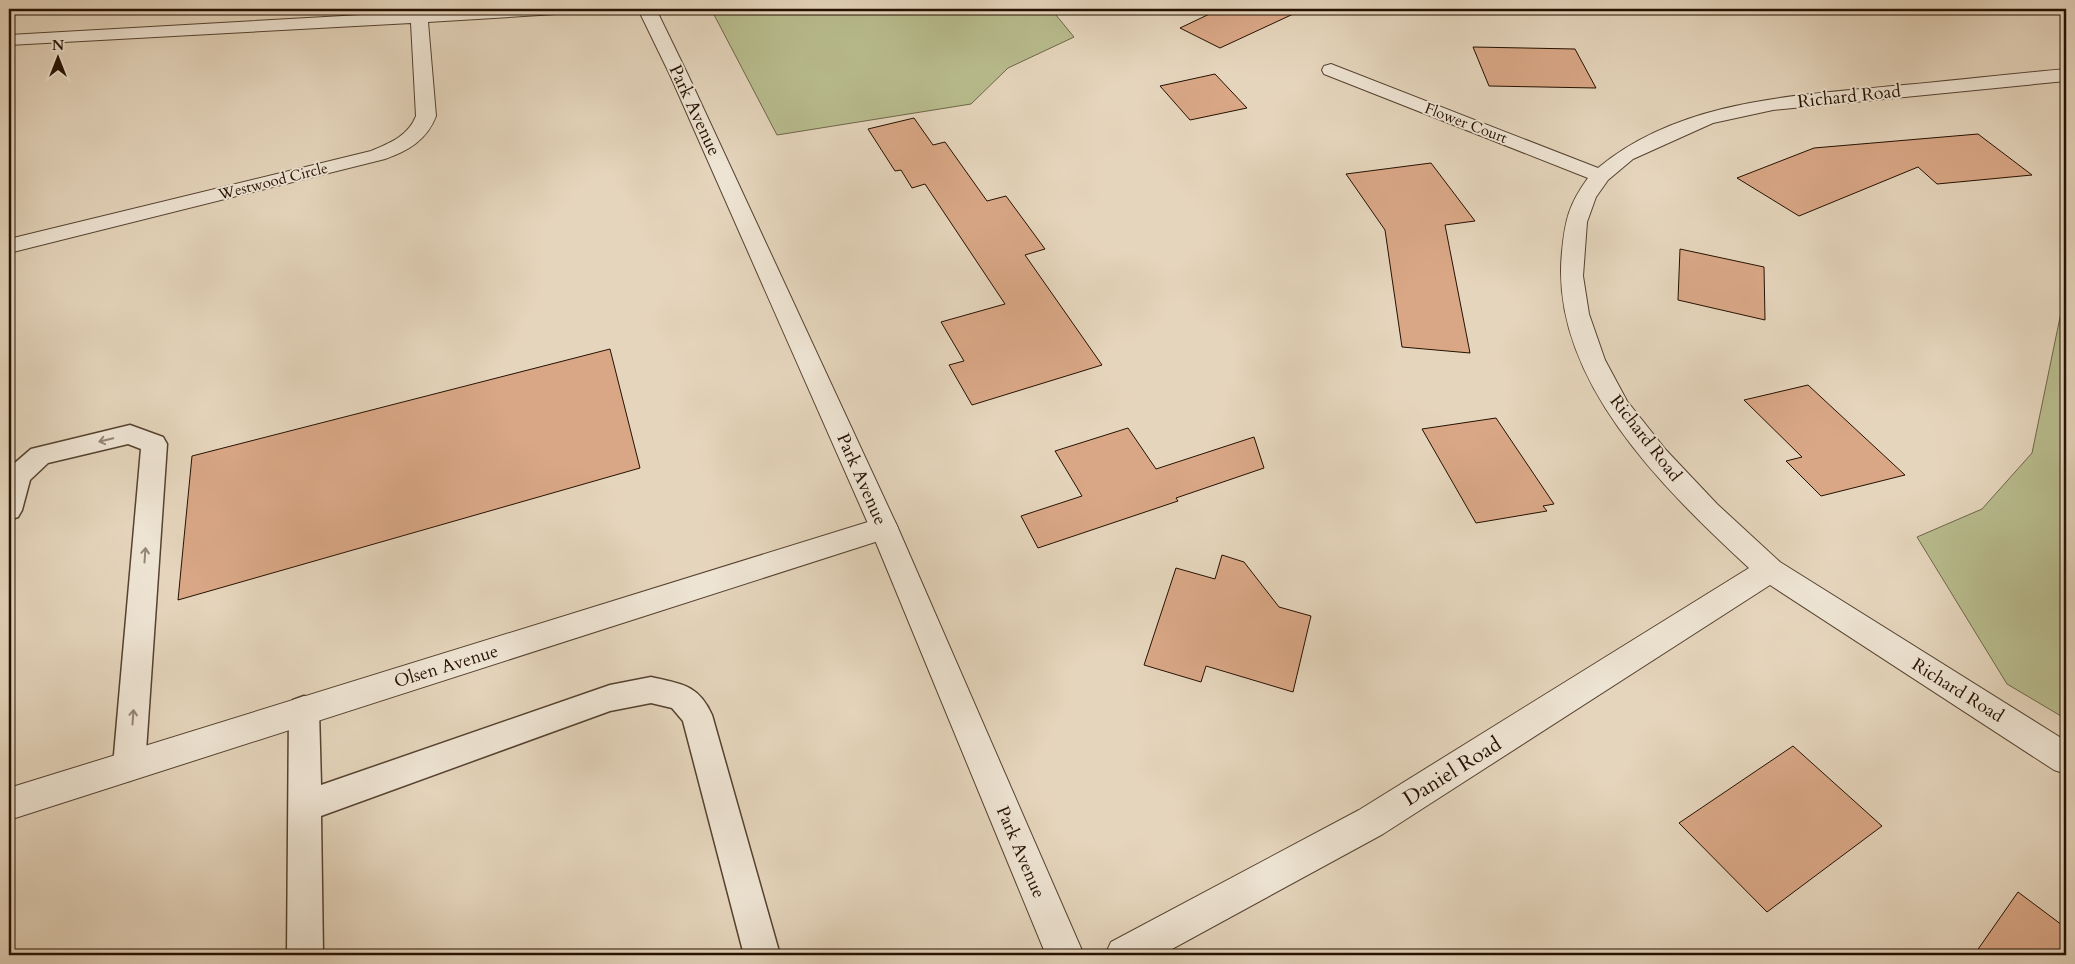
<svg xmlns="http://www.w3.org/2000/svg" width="2075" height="964" viewBox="0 0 2075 964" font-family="Cardo,serif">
	<rect width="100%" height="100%" fill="#e5d5bc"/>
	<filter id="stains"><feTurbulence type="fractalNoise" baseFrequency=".004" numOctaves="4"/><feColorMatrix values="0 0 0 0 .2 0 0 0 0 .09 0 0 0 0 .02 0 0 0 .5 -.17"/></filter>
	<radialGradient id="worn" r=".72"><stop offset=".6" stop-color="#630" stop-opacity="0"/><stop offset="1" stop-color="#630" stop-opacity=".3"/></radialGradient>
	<path fill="#b8bc8e" stroke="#6e6648" d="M 711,9 L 1051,9 L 1074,37 L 1008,68 L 971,104 L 777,135 Z
		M 2066,296 L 2066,719 L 2007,684 L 1917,537 L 1982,509 L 2032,453 L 2064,298 Z"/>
	<path fill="#d9a786" stroke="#251101" d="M 1220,9 L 1304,9 L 1220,48 L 1180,28 Z
		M 1473,47 L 1575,49 L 1596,88 L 1489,86 Z
		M 1215,74 L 1247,108 L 1190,120 L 1160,86 Z
		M 914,118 L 933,145 L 945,142 L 987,201 L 1006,196 L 1045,249 L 1025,255 L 1102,365 L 972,405 L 949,365 L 964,361 L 941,322 L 1005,304 L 925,184 L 912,188 L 901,170 L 895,171 L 868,129 Z
		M 1978,134 L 2032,175 L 1937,184 L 1918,167 L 1799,216 L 1737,178 L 1814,148 Z
		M 1431,163 L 1475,221 L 1445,225 L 1470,353 L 1402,347 L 1385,230 L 1346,174 Z
		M 1680,249 L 1764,267 L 1765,320 L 1678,300 Z
		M 610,349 L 640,468 L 178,600 L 192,456 Z
		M 1808,385 L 1905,475 L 1821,496 L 1786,461 L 1802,457 L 1744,400 Z
		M 1496,418 L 1554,504 L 1543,506 L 1547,511 L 1476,523 L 1422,429 Z
		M 1128,428 L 1156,469 L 1254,437 L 1264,468 L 1176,498 L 1178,501 L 1038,548 L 1021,516 L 1082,496 L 1055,451 Z
		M 1222,555 L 1244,562 L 1279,607 L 1311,616 L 1293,692 L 1206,666 L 1201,682 L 1144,665 L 1176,568 L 1215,579 Z
		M 1793,746 L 1882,826 L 1767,912 L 1679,823 Z
		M 2018,892 L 2066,928 L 2066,955 L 1974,955 Z"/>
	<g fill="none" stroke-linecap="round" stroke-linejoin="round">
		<defs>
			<path id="service" d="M 130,425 L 163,437 L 167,444 L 145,766 L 140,776 L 129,781 L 118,776 L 113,766 L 141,449 L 128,444 L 48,463 L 30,480 L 22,510 L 18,517 L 9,520 L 9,468 L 31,449 Z
				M 651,677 C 681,684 698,684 712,715 L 780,955 L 744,955 L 683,721 L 672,708 L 651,703 L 610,711 L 321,816 L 323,955 L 287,955 L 289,710 L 293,700 L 304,696 L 315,700 L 319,710 L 321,785 L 610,685 Z"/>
			<path id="minor" d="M 468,9 L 565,9 L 562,13 L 556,14 L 428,22 L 436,116 C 427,140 408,151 385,159 L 9,253 L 9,239 L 371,151 C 390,143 408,136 416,116 L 411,23 L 9,45 L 9,35 Z
				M 1331,64 L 1598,168 C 1680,100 1792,96 1893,86 C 1951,81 2008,74 2066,69 L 2066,81 L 1773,110 L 1713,123 L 1633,159 L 1608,180 L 1596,197 L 1587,222 L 1583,276 L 1589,314 L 1605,360 L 1627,401 L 1666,450 L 1717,504 L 1780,562 L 2066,741 L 2066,774 L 2054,770 L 1770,585 L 1383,834 L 1161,955 L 1105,955 L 1111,942 L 1359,810 L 1749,568 C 1664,489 1549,379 1562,252 C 1565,220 1569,204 1588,178 L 1324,74 L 1322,70 L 1324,66 Z
				M 884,517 L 894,520 L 898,528 L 894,536 L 9,820 L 9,788 Z"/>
			<path id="tertiary" d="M 638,9 L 656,9 L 688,75 L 898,528 L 1084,955 L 1046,955 L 870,528 L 670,75 Z"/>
		</defs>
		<use href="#service" stroke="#554230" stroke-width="3"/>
		<use href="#minor" stroke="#554230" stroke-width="2"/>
		<use href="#tertiary" stroke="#554230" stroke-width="2"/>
		<use href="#service" fill="#eee4d3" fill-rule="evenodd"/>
		<use href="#minor" fill="#eee4d3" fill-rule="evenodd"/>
		<use href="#tertiary" fill="#eee4d3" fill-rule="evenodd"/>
	</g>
	<defs><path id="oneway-shaft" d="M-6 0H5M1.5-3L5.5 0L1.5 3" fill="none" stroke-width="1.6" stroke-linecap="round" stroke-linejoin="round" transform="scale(1.25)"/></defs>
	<g stroke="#948574">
		<use href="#oneway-shaft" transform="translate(106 440) rotate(166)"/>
		<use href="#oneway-shaft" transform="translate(145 555) rotate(-86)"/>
		<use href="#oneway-shaft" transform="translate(133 717) rotate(-86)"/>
	</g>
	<g text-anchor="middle" stroke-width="4" stroke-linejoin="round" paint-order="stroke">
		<g font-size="15" fill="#251101" stroke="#eee4d3">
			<text transform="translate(1466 123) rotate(21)" y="5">Flower Court</text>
			<text transform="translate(273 181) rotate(-14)" y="5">Westwood Circle</text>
		</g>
		<g font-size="18" fill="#251101" stroke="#eee4d3">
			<text transform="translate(1849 96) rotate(-6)" y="6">Richard Road</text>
			<text transform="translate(695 110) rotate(65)" y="6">Park Avenue</text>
			<text transform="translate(1646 438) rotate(52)" y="6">Richard Road</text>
			<text transform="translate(862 479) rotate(66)" y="6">Park Avenue</text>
			<text transform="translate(446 666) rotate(-17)" y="6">Olsen Avenue</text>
			<text transform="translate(1958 690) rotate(32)" y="6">Richard Road</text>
			<text transform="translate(1021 852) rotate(67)" y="6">Park Avenue</text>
		</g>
		<g font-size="21" fill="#251101" stroke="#eee4d3">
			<text transform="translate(1452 771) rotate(-32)" y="7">Daniel Road</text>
		</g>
	</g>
	<rect width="2075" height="964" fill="none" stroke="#e5d5bc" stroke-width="30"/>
	<rect x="10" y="10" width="2055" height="944" fill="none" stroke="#251101" stroke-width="2.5"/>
	<rect x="15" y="15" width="2045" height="934" fill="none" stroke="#251101"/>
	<g transform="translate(58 58)" stroke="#eee4d3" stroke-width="4" paint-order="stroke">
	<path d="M0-4L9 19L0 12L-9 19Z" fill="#251101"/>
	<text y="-8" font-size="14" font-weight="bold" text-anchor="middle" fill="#251101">N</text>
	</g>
	<rect width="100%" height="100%" filter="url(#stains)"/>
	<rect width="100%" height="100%" fill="url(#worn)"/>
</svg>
